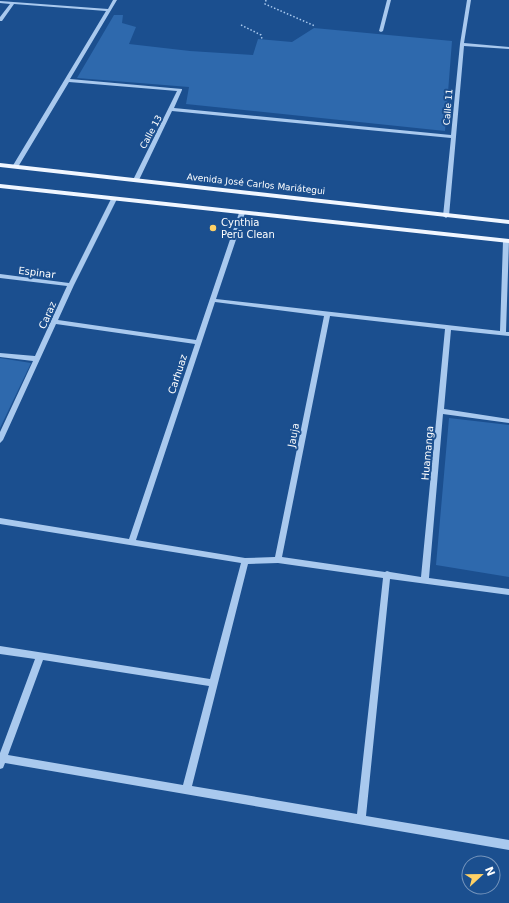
<svg xmlns="http://www.w3.org/2000/svg" width="509" height="903" viewBox="0 0 509 903" font-family="'DejaVu Sans',sans-serif">
	<rect width="100%" height="100%" fill="#1b4f8f"/>
	<path fill="#2e69ad" d="M 114,15 L 123,15 L 122,23 L 136,27 L 129,44 L 190,51 L 253,55 L 258,39 L 292,42 L 314,28 L 452,41 L 445,131 L 186,104 L 189,87 L 77,78 Z
		M 0,358 L 31,363 L 0,428 Z
		M 449,418 L 509,425 L 509,577 L 436,565 Z"/>
	<g fill="none" stroke-linecap="round" stroke-linejoin="round">
		<path stroke="#a9c9ee" stroke-width="1.5" stroke-dasharray="1.5 2" stroke-linecap="butt" d="M 266,0 L 265,4 L 315,26
			M 241,25 L 261,35 L 262,39"/>
		<path fill="#a9c9ee" fill-rule="evenodd" d="M 113,0 L 117,0 L 70,79 L 182,89 L 182,90 L 174,108 L 451,135 L 460,44 L 467,0 L 471,0 L 464,43 L 509,47 L 509,49 L 464,46 L 449,216 L 446,218 L 443,216 L 451,138 L 172,111 L 139,180 L 138,181 L 134,181 L 133,180 L 177,91 L 69,82 L 18,167 L 17,168 L 13,168 L 12,167 L 106,11 L 14,4 L 2,21 L 0,21 L 0,17 L 10,4 L 0,3 L 0,1 L 108,9 Z
			M 387,0 L 391,0 L 383,31 L 381,32 L 379,31 Z
			M 114,197 L 117,199 L 74,285 L 58,320 L 196,340 L 239,213 L 242,211 L 245,213 L 216,299 L 500,331 L 503,241 L 506,239 L 509,241 L 506,332 L 509,332 L 509,336 L 451,330 L 444,409 L 509,419 L 509,423 L 443,414 L 429,578 L 509,589 L 509,595 L 390,579 L 366,816 L 509,840 L 509,850 L 5,763 L 3,768 L 0,769 L 0,753 L 35,659 L 0,654 L 0,646 L 210,679 L 241,563 L 0,524 L 0,518 L 129,539 L 195,344 L 56,324 L 3,440 L 0,443 L 0,432 L 33,361 L 0,357 L 0,353 L 35,356 L 67,286 L 0,278 L 0,274 L 69,283 L 111,199 ZM 215,302 L 324,316 L 275,557 L 245,558 L 136,540 ZM 330,316 L 445,329 L 421,577 L 390,572 L 387,571 L 385,572 L 282,557 ZM 278,563 L 383,578 L 357,814 L 192,786 L 248,564 ZM 43,660 L 209,686 L 183,785 L 8,755 Z"/>
		<path fill="#f0f6ff" fill-rule="evenodd" d="M 0,163 L 509,220 L 509,224 L 0,167 Z
			M 0,184 L 509,239 L 509,243 L 0,188 Z"/>
	</g>
	<circle fill="#ffd166" stroke="#1b4f8f" stroke-width="1.5" cx="213" cy="228" r="4"/>
	<g text-anchor="middle" stroke-width="4" stroke-linejoin="round" paint-order="stroke">
		<g font-size="9" fill="#fff" stroke="#1b4f8f">
			<text transform="translate(448 107) rotate(-85)" y="3">Calle 11</text>
			<text transform="translate(151 132) rotate(-62)" y="3">Calle 13</text>
			<text transform="translate(256 184) rotate(6)" y="3">Avenida José Carlos Mariátegui</text>
		</g>
		<g font-size="10" fill="#fff" stroke="#1b4f8f" text-anchor="start">
			<text x="221" y="226">Cynthia<tspan x="221" dy="12">Perū Clean</tspan></text>
		</g>
		<g font-size="10" fill="#fff" stroke="#1b4f8f">
			<text transform="translate(37 272) rotate(7)" y="4">Espinar</text>
			<text transform="translate(47 315) rotate(-66)" y="4">Caraz</text>
			<text transform="translate(177 374) rotate(-72)" y="4">Carhuaz</text>
			<text transform="translate(293 435) rotate(-79)" y="4">Jauja</text>
			<text transform="translate(427 453) rotate(-85)" y="4">Huamanga</text>
		</g>
	</g>
	<g transform="translate(481 875) rotate(68)"><circle r="19" fill="#1b4f8f" stroke="#7695bc"/>
	<path d="M0-3L7 15L0 10L-7 15Z" fill="#ffd166"/>
	<text y="-6" font-size="11" font-weight="bold" text-anchor="middle" fill="#ffffff">N</text>
	</g>
</svg>
